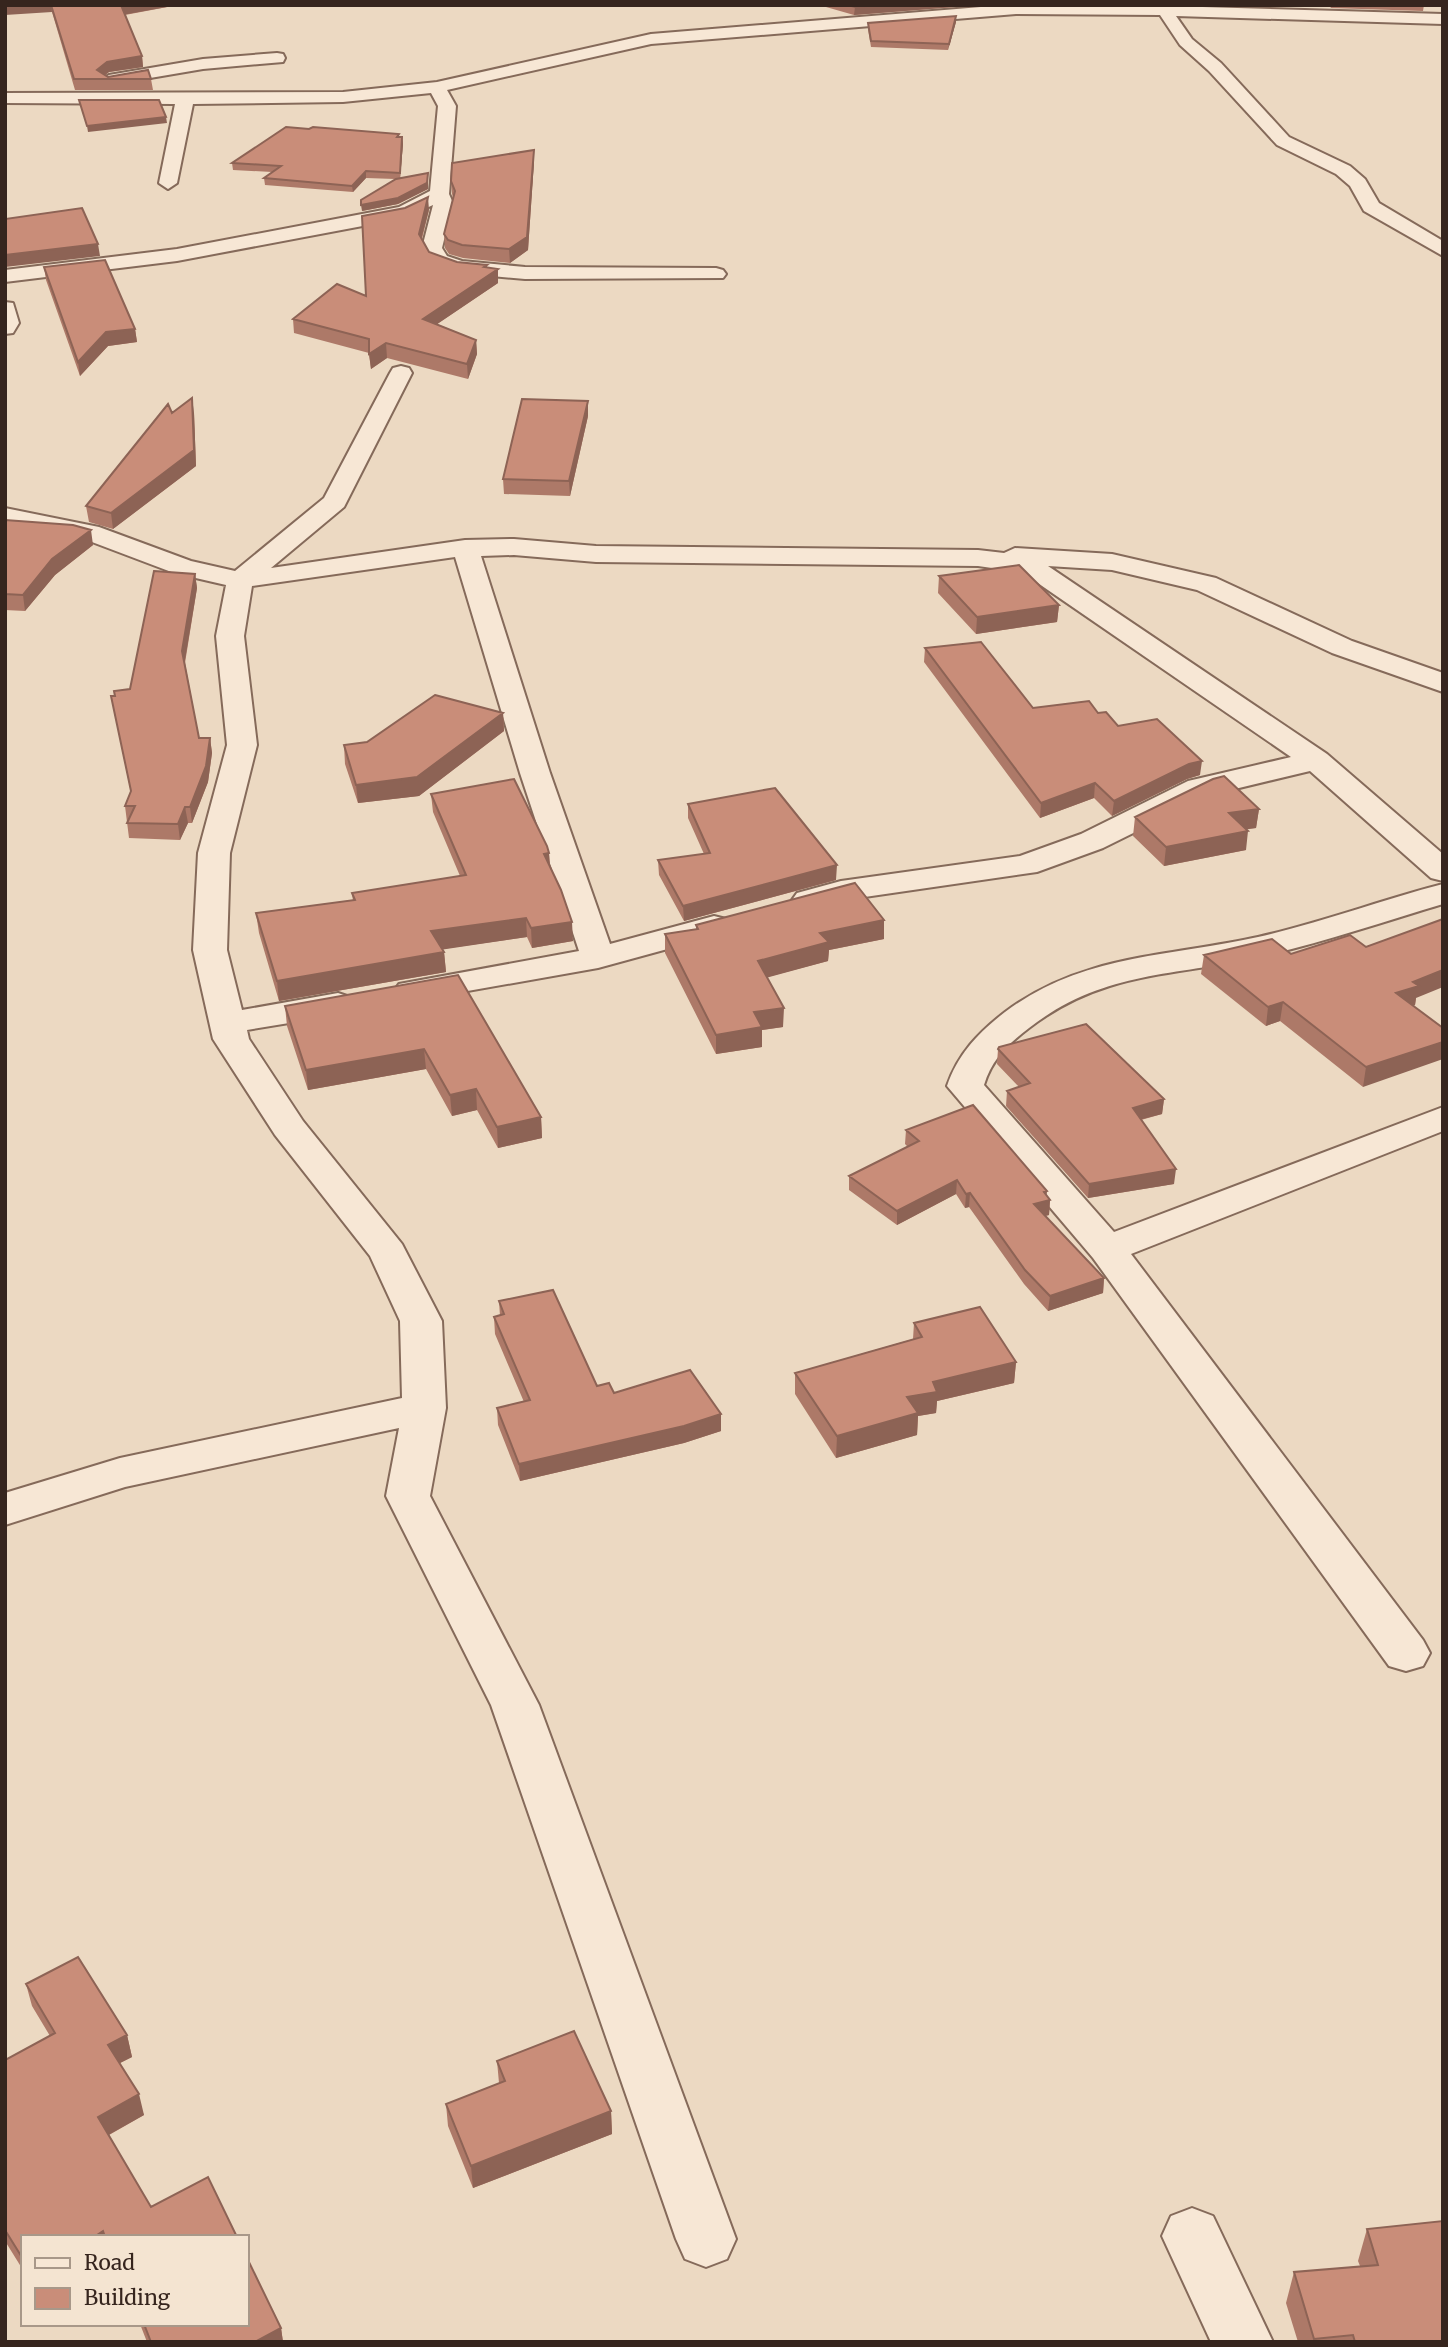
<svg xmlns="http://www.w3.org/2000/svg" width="1448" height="2347" viewBox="0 0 1448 2347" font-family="Merriweather,serif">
	<rect width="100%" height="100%" fill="#ecd9c2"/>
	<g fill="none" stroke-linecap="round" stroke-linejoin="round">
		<defs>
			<path id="street" d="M 1005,5 L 1133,5 L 1443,14 L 1443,24 L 1176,16 L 1192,39 L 1221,63 L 1289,137 L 1350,166 L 1365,179 L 1379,203 L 1443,241 L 1443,256 L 1364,211 L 1350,186 L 1336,174 L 1277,145 L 1209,71 L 1180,45 L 1160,15 L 1016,14 L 651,44 L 447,90 L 456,106 L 449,194 L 453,203 L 442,248 L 447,256 L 462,261 L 525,267 L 716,268 L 723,270 L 726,274 L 723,278 L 525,279 L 459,273 L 432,264 L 422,248 L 433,205 L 405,218 L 177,261 L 5,282 L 5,270 L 177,249 L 399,207 L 430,191 L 438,106 L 431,93 L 343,102 L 193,104 L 177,183 L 168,189 L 159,183 L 175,104 L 5,103 L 5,93 L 343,92 L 437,82 L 651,34 Z
				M 277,53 L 283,54 L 285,58 L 283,62 L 203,69 L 109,85 L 101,80 L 109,75 L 203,59 Z
				M 5,302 L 13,303 L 19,323 L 13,333 L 5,334 Z
				M 401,366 L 409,368 L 412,373 L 344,507 L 271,568 L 465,540 L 514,539 L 596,546 L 978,550 L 1004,553 L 1015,548 L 1112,554 L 1216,578 L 1352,641 L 1443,673 L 1443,692 L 1332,653 L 1197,590 L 1112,570 L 1048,566 L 1327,754 L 1443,854 L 1443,881 L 1431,878 L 1310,771 L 1210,795 L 1103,848 L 1037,872 L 844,900 L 809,910 L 797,907 L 792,900 L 797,893 L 841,881 L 1020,856 L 1081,834 L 1188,781 L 1291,757 L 1029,577 L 1006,570 L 978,566 L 596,562 L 514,555 L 481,556 L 550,773 L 610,944 L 714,916 L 726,919 L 731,926 L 726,933 L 598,968 L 411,1001 L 399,998 L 394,991 L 399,984 L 579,951 L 520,773 L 455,557 L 252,586 L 244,636 L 257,745 L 230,853 L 227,950 L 242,1010 L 338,993 L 350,997 L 356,1004 L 350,1011 L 338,1015 L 247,1030 L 249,1039 L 303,1121 L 402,1244 L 442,1321 L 446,1408 L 430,1496 L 539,1705 L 736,2239 L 727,2259 L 706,2267 L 685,2259 L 676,2239 L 491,1705 L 386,1496 L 399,1428 L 125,1487 L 5,1525 L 5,1493 L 120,1458 L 402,1398 L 400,1321 L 370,1256 L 275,1135 L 213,1039 L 193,950 L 198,853 L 227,745 L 216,636 L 226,585 L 174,573 L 84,539 L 5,524 L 5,508 L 99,527 L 191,561 L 235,571 L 324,498 L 390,373 L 393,368 Z
				M 1443,884 L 1443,904 C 1383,922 1324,942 1264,956 C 1176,977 1105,969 1029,1028 C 1008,1044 992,1059 984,1085 L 1114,1232 L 1443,1107 L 1443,1131 L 1131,1254 L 1423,1640 L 1430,1653 L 1423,1666 L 1406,1671 L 1389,1666 L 1093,1258 L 947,1086 C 958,1054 978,1033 1005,1012 C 1082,954 1168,957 1258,937 C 1320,923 1381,900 1443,884 Z
				M 1192,2208 L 1213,2216 L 1273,2342 L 1211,2342 L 1162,2236 L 1171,2216 Z"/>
		</defs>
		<use href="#street" stroke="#856a5a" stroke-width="4"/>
		<use href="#street" fill="#f7e7d5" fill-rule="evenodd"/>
	</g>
	<path fill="#ad7968" d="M 5,5 L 178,5 L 125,15 L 142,56 L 143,67 L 109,72 L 105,75 L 108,77 L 151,79 L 153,90 L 75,90 L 52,12 Z
		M 819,5 L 979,5 L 854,15 Z
		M 1329,5 L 1424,5 L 1423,11 L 1331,8 Z
		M 956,22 L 948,50 L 871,47 L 868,29 L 868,23 Z
		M 399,137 L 402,137 L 403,144 L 400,178 L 428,173 L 428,189 L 398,204 L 362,211 L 395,179 L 366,178 L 353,192 L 265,185 L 264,178 L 272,172 L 233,170 L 232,163 Z
		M 534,162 L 528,250 L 510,263 L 463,258 L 449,254 L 445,248 L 444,234 L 453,197 L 452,194 L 451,181 Z
		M 429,210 L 422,239 L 429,252 L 457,262 L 487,265 L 487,268 L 498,269 L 498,283 L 437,324 L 476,340 L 477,354 L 468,379 L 387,358 L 371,369 L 369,353 L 294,333 L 293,319 L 366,296 Z
		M 44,267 L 135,329 L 137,342 L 108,346 L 80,376 L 46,280 Z
		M 172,413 L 194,413 L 196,466 L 113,529 L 89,522 L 86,506 Z
		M 588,416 L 570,496 L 504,494 L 503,479 Z
		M 5,520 L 93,545 L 55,575 L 25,611 L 5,610 Z
		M 195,574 L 197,588 L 185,663 L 199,738 L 210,738 L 212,753 L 208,782 L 192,823 L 188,823 L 180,840 L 129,838 L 125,806 L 131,793 L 111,696 L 130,689 Z
		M 939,576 L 1059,605 L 1057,622 L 976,634 L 938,593 Z
		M 925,648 L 1033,708 L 1098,713 L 1118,726 L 1200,775 L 1187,779 L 1112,816 L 1094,798 L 1040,818 L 924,662 Z
		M 503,713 L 504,731 L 419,796 L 358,803 L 345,764 L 344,745 L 367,742 Z
		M 431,794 L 549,853 L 550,865 L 573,941 L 532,948 L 527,937 L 442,949 L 444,952 L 446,972 L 279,1001 L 259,933 L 256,913 L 353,901 L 352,893 L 460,876 L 433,812 Z
		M 688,804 L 836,880 L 684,921 L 659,875 L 658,860 L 704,854 L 688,818 Z
		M 1259,809 L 1256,828 L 1246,829 L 1246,850 L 1164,866 L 1133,836 L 1135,817 Z
		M 696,925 L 884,939 L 829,950 L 828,961 L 767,977 L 783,1027 L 762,1030 L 762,1047 L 716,1054 L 665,953 L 665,934 L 696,929 Z
		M 1291,954 L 1416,998 L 1415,1005 L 1413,1006 L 1363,1087 L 1280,1021 L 1266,1026 L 1201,974 L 1204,955 Z
		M 458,975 L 541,1117 L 542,1138 L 498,1148 L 477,1110 L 452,1116 L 426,1069 L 308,1090 L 287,1026 L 285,1006 Z
		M 998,1049 L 1164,1099 L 1162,1114 L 1141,1120 L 1174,1184 L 1088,1198 L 1006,1106 L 1007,1091 L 1019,1087 L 997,1064 Z
		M 906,1130 L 1046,1195 L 1050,1200 L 1049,1215 L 1045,1216 L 1104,1278 L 1103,1293 L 1048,1311 L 1024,1284 L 969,1207 L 965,1208 L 956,1194 L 897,1225 L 849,1190 L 849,1176 L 908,1147 L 905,1144 Z
		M 499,1301 L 597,1386 L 614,1393 L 721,1431 L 684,1443 L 520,1481 L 498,1425 L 497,1408 L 524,1402 L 495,1334 L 494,1317 L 500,1316 Z
		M 914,1323 L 1016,1362 L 1014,1383 L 937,1401 L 936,1413 L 918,1416 L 917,1435 L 836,1458 L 795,1394 L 795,1373 L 913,1339 Z
		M 26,1984 L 127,2035 L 132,2057 L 120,2063 L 144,2115 L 109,2135 L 151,2207 L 237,2237 L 23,2237 L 23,2270 L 5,2241 L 5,2060 L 50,2036 L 32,2006 Z
		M 497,2061 L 611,2111 L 612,2134 L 473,2188 L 448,2126 L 446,2104 L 499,2083 Z
		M 1367,2229 L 1443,2342 L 1298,2342 L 1286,2303 L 1294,2272 L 1360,2266 L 1358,2261 Z
		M 140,2324 L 247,2324 L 281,2328 L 283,2342 L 147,2342 Z"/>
	<path fill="#8d6355" d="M 5,5 L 51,5 L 52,12 L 5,15 Z
		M 121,5 L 178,5 L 122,15 Z
		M 878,5 L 979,5 L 854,15 L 855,7 Z
		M 956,16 L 956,22 L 948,50 L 949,44 Z
		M 142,56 L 143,67 L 109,72 L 100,79 L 97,70 L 107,62 Z
		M 166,117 L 167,123 L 88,132 L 87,126 Z
		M 402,137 L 403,144 L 400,179 L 400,173 Z
		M 534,150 L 534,162 L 528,250 L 510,263 L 509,249 Z
		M 366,171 L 366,178 L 353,192 L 352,186 Z
		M 428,173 L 428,189 L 398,204 L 362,211 L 361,205 Z
		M 428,197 L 429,210 L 419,247 L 419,234 Z
		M 98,244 L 100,256 L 5,267 L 5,255 Z
		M 487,265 L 488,276 L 498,269 L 498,283 L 424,333 L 423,319 Z
		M 135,329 L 137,342 L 108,346 L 80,376 L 78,362 L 106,332 Z
		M 476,340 L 477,354 L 468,379 L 467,364 Z
		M 386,343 L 387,358 L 371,369 L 369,354 Z
		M 192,398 L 194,413 L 196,466 L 113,529 L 111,513 Z
		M 588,401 L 588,416 L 570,496 L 569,481 Z
		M 91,530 L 93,545 L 55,575 L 25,611 L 23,595 L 52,559 Z
		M 195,574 L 197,588 L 184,666 L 182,651 Z
		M 1059,605 L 1057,622 L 976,634 L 977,617 Z
		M 503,713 L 504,731 L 419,796 L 358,803 L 356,785 Z
		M 210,738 L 212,753 L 208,782 L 192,823 L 190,807 Z
		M 1202,761 L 1200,775 L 1187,779 L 1112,816 L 1114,801 L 1189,764 Z
		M 1095,783 L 1094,798 L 1040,818 L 1041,803 Z
		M 185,807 L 188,823 L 180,840 L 178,824 Z
		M 1259,809 L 1256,828 L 1227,832 L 1229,813 Z
		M 1248,831 L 1246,850 L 1164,866 L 1166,847 Z
		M 549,853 L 550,872 L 544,854 Z
		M 837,865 L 836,880 L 684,921 L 683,906 Z
		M 526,918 L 527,937 L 433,951 L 431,931 Z
		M 884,920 L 884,939 L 829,950 L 828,961 L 758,980 L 758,961 L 820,933 Z
		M 572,922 L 573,941 L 532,948 L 531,928 Z
		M 444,952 L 446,972 L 279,1001 L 277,981 Z
		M 1443,970 L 1443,987 L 1416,998 L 1415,1005 L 1393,1012 L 1396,993 L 1413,982 Z
		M 1283,1002 L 1280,1021 L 1266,1026 L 1268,1007 Z
		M 784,1008 L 783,1027 L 762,1030 L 762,1047 L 716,1054 L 716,1035 L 754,1012 Z
		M 1443,1042 L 1443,1059 L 1363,1087 L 1366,1067 Z
		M 424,1049 L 426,1069 L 308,1090 L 306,1070 Z
		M 476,1089 L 477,1110 L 452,1116 L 450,1095 Z
		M 1164,1099 L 1162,1114 L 1131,1122 L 1133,1108 Z
		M 541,1117 L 542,1138 L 498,1148 L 497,1127 Z
		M 1176,1169 L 1174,1184 L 1088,1198 L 1089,1184 Z
		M 957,1180 L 956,1194 L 897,1225 L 897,1211 Z
		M 1047,1191 L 1046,1201 L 1050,1200 L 1049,1215 L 1032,1219 L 1034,1204 L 1044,1192 Z
		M 970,1193 L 969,1207 L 965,1208 L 966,1194 Z
		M 1104,1278 L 1103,1293 L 1048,1311 L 1050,1296 Z
		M 1016,1362 L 1014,1383 L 937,1401 L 936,1413 L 918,1416 L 917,1435 L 836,1458 L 837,1436 L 907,1397 L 933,1382 Z
		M 721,1414 L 721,1431 L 684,1443 L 520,1481 L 519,1464 Z
		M 127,2035 L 132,2057 L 114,2066 L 108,2045 Z
		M 139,2094 L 144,2115 L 103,2138 L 98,2117 Z
		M 611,2111 L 612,2134 L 473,2188 L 471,2166 Z
		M 103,2231 L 104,2237 L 94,2237 Z
		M 281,2328 L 283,2342 L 255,2342 Z"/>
	<path fill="#c98d79" stroke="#8d6355" stroke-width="2" d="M 51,5 L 121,5 L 142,56 L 107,62 L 97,70 L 108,77 L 148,70 L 151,79 L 74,79 Z
		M 848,5 L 878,5 L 855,7 Z
		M 956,16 L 949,44 L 871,41 L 868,23 Z
		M 79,100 L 159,100 L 166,117 L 87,126 Z
		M 286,127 L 309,129 L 313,127 L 399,134 L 397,137 L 402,137 L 400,173 L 366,171 L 352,186 L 264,178 L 281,166 L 232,163 Z
		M 534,150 L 527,237 L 509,249 L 462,245 L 448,240 L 444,234 L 455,191 L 451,181 L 452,163 Z
		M 428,173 L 427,183 L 398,198 L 361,205 L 361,200 L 396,179 Z
		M 428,197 L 419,234 L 429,252 L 457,262 L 487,265 L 484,267 L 498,269 L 423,319 L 476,340 L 467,364 L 386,343 L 369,354 L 369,339 L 293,319 L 337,284 L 366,296 L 362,216 L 405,208 Z
		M 82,208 L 98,244 L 5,255 L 5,219 Z
		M 105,260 L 135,329 L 106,332 L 78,362 L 44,267 Z
		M 192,398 L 194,450 L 111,513 L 86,506 L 168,404 L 172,413 Z
		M 522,399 L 588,401 L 569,481 L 503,479 Z
		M 5,520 L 73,525 L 91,530 L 52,559 L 23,595 L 5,594 Z
		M 1019,565 L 1059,605 L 977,617 L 939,576 Z
		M 154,571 L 195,574 L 182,651 L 199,738 L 210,738 L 206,766 L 190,807 L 185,807 L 178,824 L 127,823 L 135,806 L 125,806 L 131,791 L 111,696 L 115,696 L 114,691 L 130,689 Z
		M 981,642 L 1033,708 L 1089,701 L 1098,713 L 1106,712 L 1118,726 L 1157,719 L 1202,761 L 1189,764 L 1114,801 L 1095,783 L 1041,803 L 925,648 Z
		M 435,695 L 503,713 L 417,777 L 356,785 L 344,745 L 367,742 Z
		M 1224,776 L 1259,809 L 1229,813 L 1248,831 L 1166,847 L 1135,817 L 1213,779 Z
		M 514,779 L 547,846 L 549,853 L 544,854 L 561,890 L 572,922 L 531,928 L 526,918 L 431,931 L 444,952 L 277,981 L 256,913 L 355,900 L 352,893 L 466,875 L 431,794 Z
		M 775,788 L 837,865 L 683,906 L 658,860 L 710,853 L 688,804 Z
		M 855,883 L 884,920 L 820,933 L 829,942 L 758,961 L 784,1008 L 754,1012 L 762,1027 L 716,1035 L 665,934 L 698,929 L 696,925 Z
		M 1443,919 L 1443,970 L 1413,982 L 1419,986 L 1396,993 L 1443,1028 L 1443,1042 L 1366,1067 L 1283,1002 L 1268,1007 L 1204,955 L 1272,939 L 1291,954 L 1350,935 L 1366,947 Z
		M 458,975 L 541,1117 L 497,1127 L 476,1089 L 450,1095 L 424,1049 L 306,1070 L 285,1006 Z
		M 1086,1024 L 1164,1099 L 1133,1108 L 1176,1169 L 1089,1184 L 1007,1091 L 1030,1083 L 998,1049 L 999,1047 Z
		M 973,1105 L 1047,1191 L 1044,1192 L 1050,1200 L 1034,1204 L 1104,1278 L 1050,1296 L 1025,1270 L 970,1193 L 966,1194 L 957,1180 L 897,1211 L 849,1176 L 919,1141 L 906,1130 Z
		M 553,1290 L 597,1386 L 609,1383 L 614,1393 L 690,1370 L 721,1414 L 684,1426 L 519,1464 L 497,1408 L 530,1400 L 494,1317 L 504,1314 L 499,1301 Z
		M 980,1307 L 1016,1362 L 933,1382 L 937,1392 L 907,1397 L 918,1413 L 837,1436 L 795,1373 L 922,1337 L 914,1323 Z
		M 78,1957 L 127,2035 L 108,2045 L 139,2094 L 98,2117 L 151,2207 L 208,2177 L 237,2237 L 105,2237 L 103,2231 L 94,2237 L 23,2237 L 23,2259 L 5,2230 L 5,2060 L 55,2033 L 26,1984 Z
		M 574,2031 L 611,2111 L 471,2166 L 446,2104 L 505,2081 L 497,2061 Z
		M 1443,2221 L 1443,2342 L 1355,2342 L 1353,2335 L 1314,2339 L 1294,2272 L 1378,2265 L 1367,2229 Z
		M 247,2258 L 281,2328 L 255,2342 L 151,2342 L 144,2324 L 247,2324 Z"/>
	<rect width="1448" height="2347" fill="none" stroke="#36251e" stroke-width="14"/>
	<rect x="21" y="2235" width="228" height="91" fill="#f4e4d1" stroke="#a89889" stroke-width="2"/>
	<rect x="35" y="2258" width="35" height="10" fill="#f7e7d5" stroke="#a89889" stroke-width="2"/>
	<text x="84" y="2270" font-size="21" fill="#36251e">Road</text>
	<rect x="35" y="2288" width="35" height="21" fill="#c98d79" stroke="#a89889" stroke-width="2"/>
	<text x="84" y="2305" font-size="21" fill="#36251e">Building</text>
</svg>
